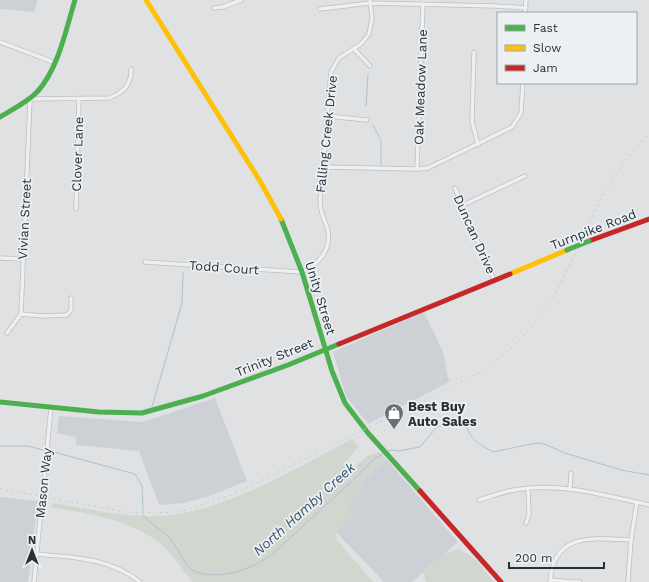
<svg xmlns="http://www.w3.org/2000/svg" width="649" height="582" viewBox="0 0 649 582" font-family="'Work Sans',sans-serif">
	<rect width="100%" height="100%" fill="#dfe1e3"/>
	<path fill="#cdd1d6" d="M 0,0 L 38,0 L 34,12 L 0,9 Z
		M 424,312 L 443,352 L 449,382 L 368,424 L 346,396 L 333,352 Z
		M 215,398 L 247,481 L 207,497 L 183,503 L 159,505 L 139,451 L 76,445 L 76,437 L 57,433 L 59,416 L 143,422 Z
		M 386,459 L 458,542 L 412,582 L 384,582 L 336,532 L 352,515 L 347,505 L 363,487 L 360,484 Z
		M 0,497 L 38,501 L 28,582 L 0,582 Z"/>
	<path fill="#d1d7cf" d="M 352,439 L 359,446 L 345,463 L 345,472 L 348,474 L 367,456 L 379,452 L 386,459 L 361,483 L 363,487 L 347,505 L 352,515 L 336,532 L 337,540 L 373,582 L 193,582 C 183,571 172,553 161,544 C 130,519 89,514 51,507 L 54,503 C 88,509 124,517 159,516 C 221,514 297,468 352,439 Z
		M 459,549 L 476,560 L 494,582 L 426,582 L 423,573 L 446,553 Z"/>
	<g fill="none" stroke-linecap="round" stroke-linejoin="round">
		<path stroke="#afc1cd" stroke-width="1" d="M 366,106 L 368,74
			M 373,125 L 381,141 L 381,165
			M 152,407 L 182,303 L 183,273
			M 0,446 L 28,446 L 43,450
			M 50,451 L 135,474 L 142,486 L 143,511
			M 388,451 L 391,450 L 399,451 L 420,447 L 437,427 L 458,422 C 468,425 467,431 472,437 C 478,444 486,448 493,452 L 536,443 L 544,444 L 565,453 L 621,470 L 649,475
			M 143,515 C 151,525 161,529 169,537 C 178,547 182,561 192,570 C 215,582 251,570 271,555 L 350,483 L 375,458 L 383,454"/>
		<defs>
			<path id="street" d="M 214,8 L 223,7 L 241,0
				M 320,9 L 370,3 L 495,6 L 526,8
				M 525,13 L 526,0
				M 0,42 L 53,62
				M 354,49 L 370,66
				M 474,52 L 472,121 L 478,145
				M 327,116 L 367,120
				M 323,167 L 417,169 L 428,168 L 512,127 L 521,113 L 523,83
				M 417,169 L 423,4
				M 455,188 L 494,280
				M 463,205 L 525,176
				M 76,209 L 79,99
				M 0,258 L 22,259
				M 145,262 L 302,272 C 320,264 333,247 327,227 C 323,217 320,210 320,200 L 331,72 L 339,58 L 361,44 L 369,34 L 372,18 L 370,0
				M 21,314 L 43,316 L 67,315 L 71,310 L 71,298
				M 7,333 L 21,314 L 30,99 L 109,98 C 123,93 132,84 131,69
				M 570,489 L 571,473
				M 479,500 C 493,496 507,490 521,489 C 564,483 607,496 649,505
				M 526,523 L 529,515 L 528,488
				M 36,554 C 74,557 110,558 140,582
				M 550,580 L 574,582
				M 34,582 L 51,408
				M 550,582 C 553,532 593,538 631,540
				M 576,582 L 580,582
				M 628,582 L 631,540 L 637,502"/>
		</defs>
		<use href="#street" stroke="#bdbfc1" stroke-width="5"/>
		<use href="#street" stroke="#eeeff0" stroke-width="3.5"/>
		<path stroke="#4caf50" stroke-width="5" d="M 0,117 C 13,109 28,102 38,91 C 59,67 66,29 75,0
			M 281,219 L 302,272 L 332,371 L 345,403 L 368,433 L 420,491
			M 0,402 L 99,412 L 142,413 L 203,396 L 288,365 L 339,344"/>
		<path stroke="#ffc107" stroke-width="5" d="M 146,0 L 260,181 L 281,219
			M 510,274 L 567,250"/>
		<path stroke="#c62828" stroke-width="5" d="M 589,241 L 649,219
			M 339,344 L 510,274
			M 420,491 L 501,582"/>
		<path stroke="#c7c9cb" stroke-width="1" stroke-dasharray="2 4" stroke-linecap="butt" d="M 411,396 L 438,382 L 462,378
			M 0,489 L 126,512 L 164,513 L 186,510 L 236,493 L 477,374 C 532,339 555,298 582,240 C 590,222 598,201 610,183 C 621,166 635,149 649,133"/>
		<path stroke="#4caf50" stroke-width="5" d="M 567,250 L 589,241"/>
	</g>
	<defs>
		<symbol id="shop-pin" viewBox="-11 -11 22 30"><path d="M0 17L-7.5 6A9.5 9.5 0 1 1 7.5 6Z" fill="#686f75" stroke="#ecf0f3"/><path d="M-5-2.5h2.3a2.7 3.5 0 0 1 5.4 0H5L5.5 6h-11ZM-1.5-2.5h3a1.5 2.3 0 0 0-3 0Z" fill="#fff"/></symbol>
	</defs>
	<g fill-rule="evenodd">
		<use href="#shop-pin" x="383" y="402" width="22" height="30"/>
	</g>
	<g text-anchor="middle" stroke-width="3.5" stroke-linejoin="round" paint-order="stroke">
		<g font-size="13" fill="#28313a" stroke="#ecf0f3">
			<text transform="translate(420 87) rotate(-88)" y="5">Oak Meadow Lane</text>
			<text transform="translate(326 134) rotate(-84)" y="5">Falling Creek Drive</text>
			<text transform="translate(77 154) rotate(-88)" y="5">Clover Lane</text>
			<text transform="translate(24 219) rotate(-87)" y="5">Vivian Street</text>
			<text transform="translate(593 229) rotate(-21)" y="5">Turnpike Road</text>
			<text transform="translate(475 234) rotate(66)" y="5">Duncan Drive</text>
			<text transform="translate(224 267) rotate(4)" y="5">Todd Court</text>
			<text transform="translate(321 298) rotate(73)" y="5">Unity Street</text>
			<text transform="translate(274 357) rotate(-22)" y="5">Trinity Street</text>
			<text transform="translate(43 483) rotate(-84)" y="5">Mason Way</text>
		</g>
		<g font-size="13" font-weight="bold" fill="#28313a" stroke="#ecf0f3" text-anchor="start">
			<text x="408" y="411">Best Buy<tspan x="408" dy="15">Auto Sales</tspan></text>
		</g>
		<g font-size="14" font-style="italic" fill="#36546a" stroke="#ecf0f3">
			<text transform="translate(304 509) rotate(-42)" y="5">North Hamby Creek</text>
		</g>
	</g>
	<rect x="497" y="12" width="140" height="72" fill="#ecf0f3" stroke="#9ea4a9"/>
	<rect x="505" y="25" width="20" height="6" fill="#4caf50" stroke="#9ea4a9"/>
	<text x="533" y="32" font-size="12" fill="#28313a">Fast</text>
	<rect x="505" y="45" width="20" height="6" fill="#ffc107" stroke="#9ea4a9"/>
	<text x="533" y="52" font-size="12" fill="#28313a">Slow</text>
	<rect x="505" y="65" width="20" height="6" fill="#c62828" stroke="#9ea4a9"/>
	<text x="533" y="72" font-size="12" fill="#28313a">Jam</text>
	<g transform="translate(32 550)" stroke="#ecf0f3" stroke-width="3" paint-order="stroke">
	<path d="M0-3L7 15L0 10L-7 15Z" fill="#28313a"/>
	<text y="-6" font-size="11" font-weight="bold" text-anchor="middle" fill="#28313a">N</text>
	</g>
	<path d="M509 562v6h95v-6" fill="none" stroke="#28313a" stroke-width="2"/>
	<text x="515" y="562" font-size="12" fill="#28313a" stroke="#ecf0f3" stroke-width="3" paint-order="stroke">200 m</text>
</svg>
